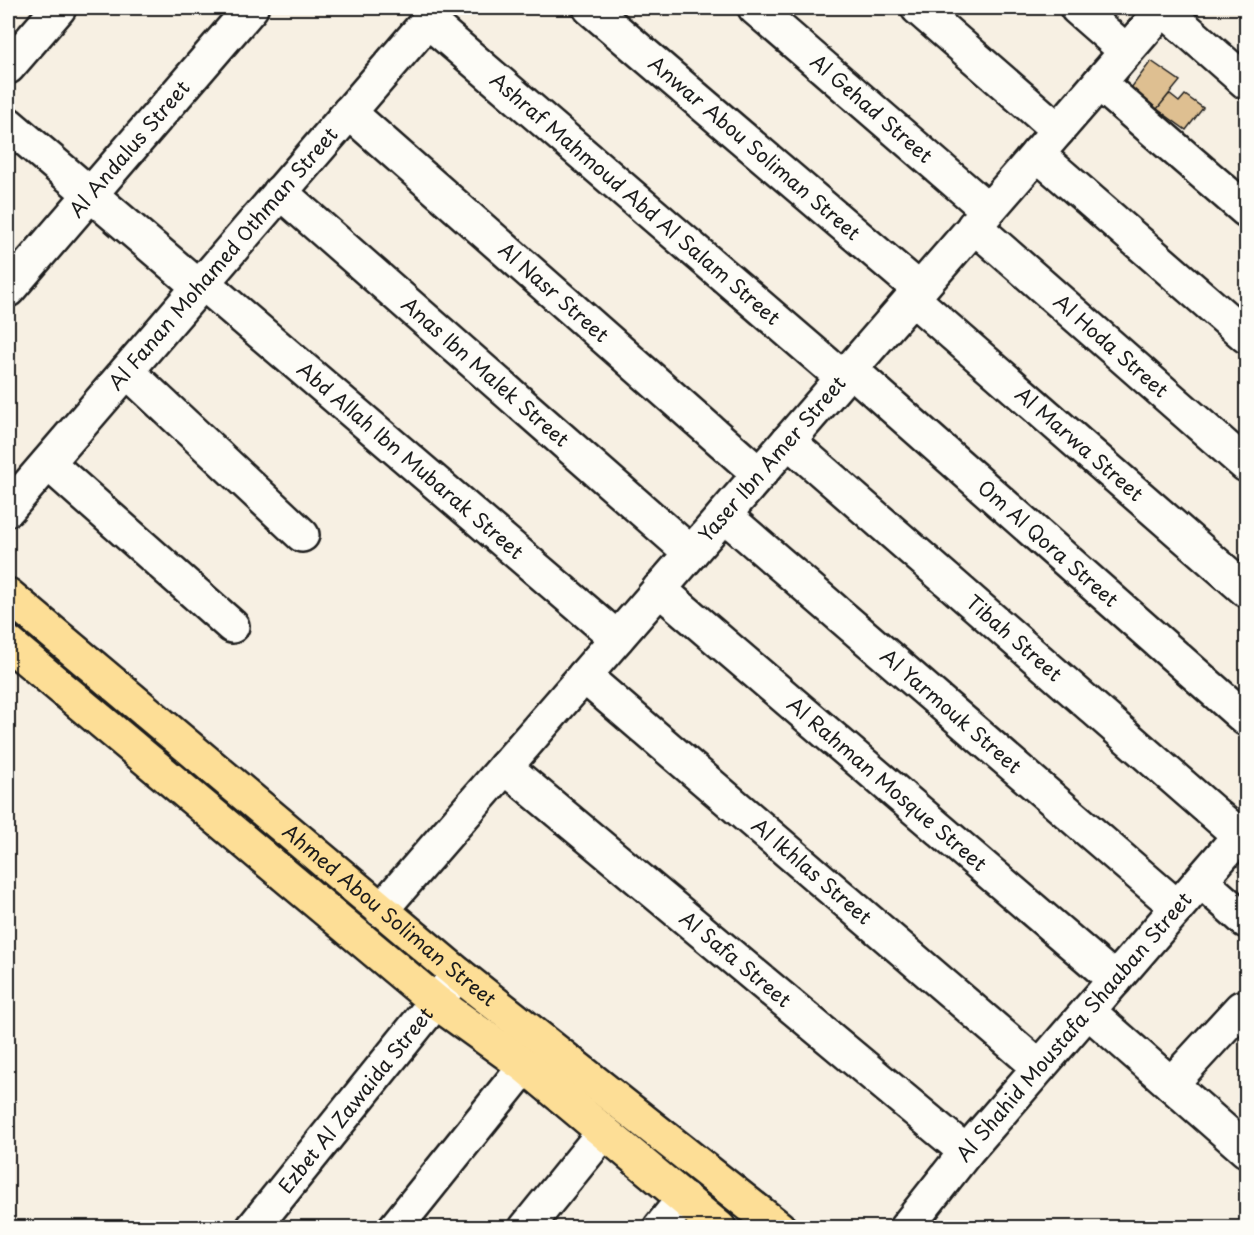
<svg xmlns="http://www.w3.org/2000/svg" width="1254" height="1235" viewBox="0 0 1254 1235" font-family="'Playpen Sans',sans-serif">
	<rect width="100%" height="100%" fill="#f7f0e3"/>
	<filter id="ink" filterUnits="userSpaceOnUse"><feTurbulence type="fractalNoise" baseFrequency=".0167" numOctaves="2"/><feDisplacementMap in="SourceGraphic" scale="12" xChannelSelector="R" yChannelSelector="G"/><feConvolveMatrix kernelMatrix="1 2 1 2 8 2 1 2 1" color-interpolation-filters="sRGB"/></filter>
	<g filter="url(#ink)">
		<path fill="#debf91" stroke="#1c1c1c" stroke-width="1.5" d="M 1151,61 L 1180,81 L 1157,109 L 1131,88 Z
			M 1169,94 L 1179,102 L 1185,95 L 1203,108 L 1186,130 L 1157,109 Z"/>
		<g fill="none" stroke-linecap="round" stroke-linejoin="round">
			<defs>
				<g id="minor">
					<path id="s1" d="M 590,8 L 919,289"/>
					<path id="s2" d="M 755,8 L 988,210"/>
					<path d="M 918,8 L 1058,130"/>
					<path d="M 1077,8 L 1126,51"/>
					<path d="M 1163,9 L 1246,82"/>
					<path id="s3" d="M 428,21 L 843,378"/>
					<path d="M 8,67 L 59,8"/>
					<path d="M 1099,83 L 1246,210"/>
					<path id="s4" d="M 349,112 L 759,474"/>
					<path d="M 8,124 L 199,287"/>
					<path d="M 1037,154 L 1246,336"/>
					<path id="s5" d="M 280,192 L 691,553"/>
					<path id="s6" d="M 974,226 L 1246,465"/>
					<path id="s7" d="M 203,283 L 617,638"/>
					<path id="s8" d="M 8,290 L 251,8"/>
					<path id="s9" d="M 912,298 L 1246,590"/>
					<path id="s10" d="M 850,369 L 1246,719"/>
					<path d="M 127,371 L 302,535"/>
					<path id="s11" d="M 788,441 L 1240,836"/>
					<path d="M 48,463 L 232,626"/>
					<path id="s12" d="M 8,509 L 439,8"/>
					<path id="s13" d="M 724,515 L 1177,907"/>
					<path id="s14" d="M 659,589 L 1115,980"/>
					<path id="s15" d="M 584,676 L 1039,1067"/>
					<path id="s16" d="M 505,767 L 966,1152"/>
					<path d="M 1201,881 L 1246,921"/>
					<path id="s17" d="M 381,910 L 1164,8"/>
					<path d="M 1088,1011 L 1246,1150"/>
					<path d="M 1171,1084 L 1241,1008"/>
					<path id="s18" d="M 253,1228 L 458,974"/>
					<path d="M 395,1228 L 525,1066"/>
					<path d="M 526,1228 L 604,1132"/>
					<path d="M 660,1228 L 684,1198"/>
					<path id="s19" d="M 906,1228 L 966,1152 L 1246,828"/>
				</g>
				<g id="major">
					<path id="s20" d="M 8,595 L 458,974 L 779,1228"/>
					<path d="M 8,643 L 436,1002 L 525,1066 L 719,1228"/>
				</g>
			</defs>
			<use href="#minor" stroke="#1c1c1c" stroke-width="38"/>
			<use href="#major" stroke="#1c1c1c" stroke-width="38"/>
			<use href="#minor" stroke="#fdfcf7" stroke-width="33"/>
			<use href="#major" stroke="#fdde96" stroke-width="33"/>
		</g>
	</g>
	<g text-anchor="middle" stroke-width="6" stroke-linejoin="round" paint-order="stroke">
		<g font-size="20" fill="#1c1c1c" stroke="#fdfcf7">
			<text dy="7" stroke="none"><textPath href="#s2" startOffset="154">Al Gehad Street</textPath></text>
			<text dy="7" stroke="none"><textPath href="#s1" startOffset="216">Anwar Abou Soliman Street</textPath></text>
			<text dy="7" stroke="none"><textPath href="#s8" startOffset="186">Al Andalus Street</textPath></text>
			<text dy="7" stroke="none"><textPath href="#s3" startOffset="273">Ashraf Mahmoud Abd Al Salam Street</textPath></text>
			<text dy="7" stroke="none"><textPath href="#s12" startOffset="330">Al Fanan Mohamed Othman Street</textPath></text>
			<text dy="7" stroke="none"><textPath href="#s4" startOffset="273">Al Nasr Street</textPath></text>
			<text dy="7" stroke="none"><textPath href="#s6" startOffset="182">Al Hoda Street</textPath></text>
			<text dy="7" stroke="none"><textPath href="#s5" startOffset="273">Anas Ibn Malek Street</textPath></text>
			<text dy="7" stroke="none"><textPath href="#s9" startOffset="222">Al Marwa Street</textPath></text>
			<text dy="7" stroke="none"><textPath href="#s17" startOffset="597">Yaser Ibn Amer Street</textPath></text>
			<text dy="7" stroke="none"><textPath href="#s7" startOffset="273">Abd Allah Ibn Mubarak Street</textPath></text>
			<text dy="7" stroke="none"><textPath href="#s10" startOffset="264">Om Al Qora Street</textPath></text>
			<text dy="7" stroke="none"><textPath href="#s11" startOffset="300">Tibah Street</textPath></text>
			<text dy="7" stroke="none"><textPath href="#s13" startOffset="300">Al Yarmouk Street</textPath></text>
			<text dy="7" stroke="none"><textPath href="#s14" startOffset="300">Al Rahman Mosque Street</textPath></text>
			<text dy="7" stroke="none"><textPath href="#s15" startOffset="300">Al Ikhlas Street</textPath></text>
			<text dy="7" stroke="none"><textPath href="#s20" startOffset="498">Ahmed Abou Soliman Street</textPath></text>
			<text dy="7" stroke="none"><textPath href="#s16" startOffset="300">Al Safa Street</textPath></text>
			<text dy="7" stroke="none"><textPath href="#s19" startOffset="262">Al Shahid Moustafa Shaaban Street</textPath></text>
			<text dy="7" stroke="none"><textPath href="#s18" startOffset="164">Ezbet Al Zawaida Street</textPath></text>
		</g>
	</g>
	<rect width="1254" height="1235" fill="none" stroke="#fdfcf7" stroke-width="30"/>
	<rect x="15" y="15" width="1224" height="1205" fill="none" stroke="#1c1c1c" stroke-width="2" filter="url(#ink)"/>
</svg>
